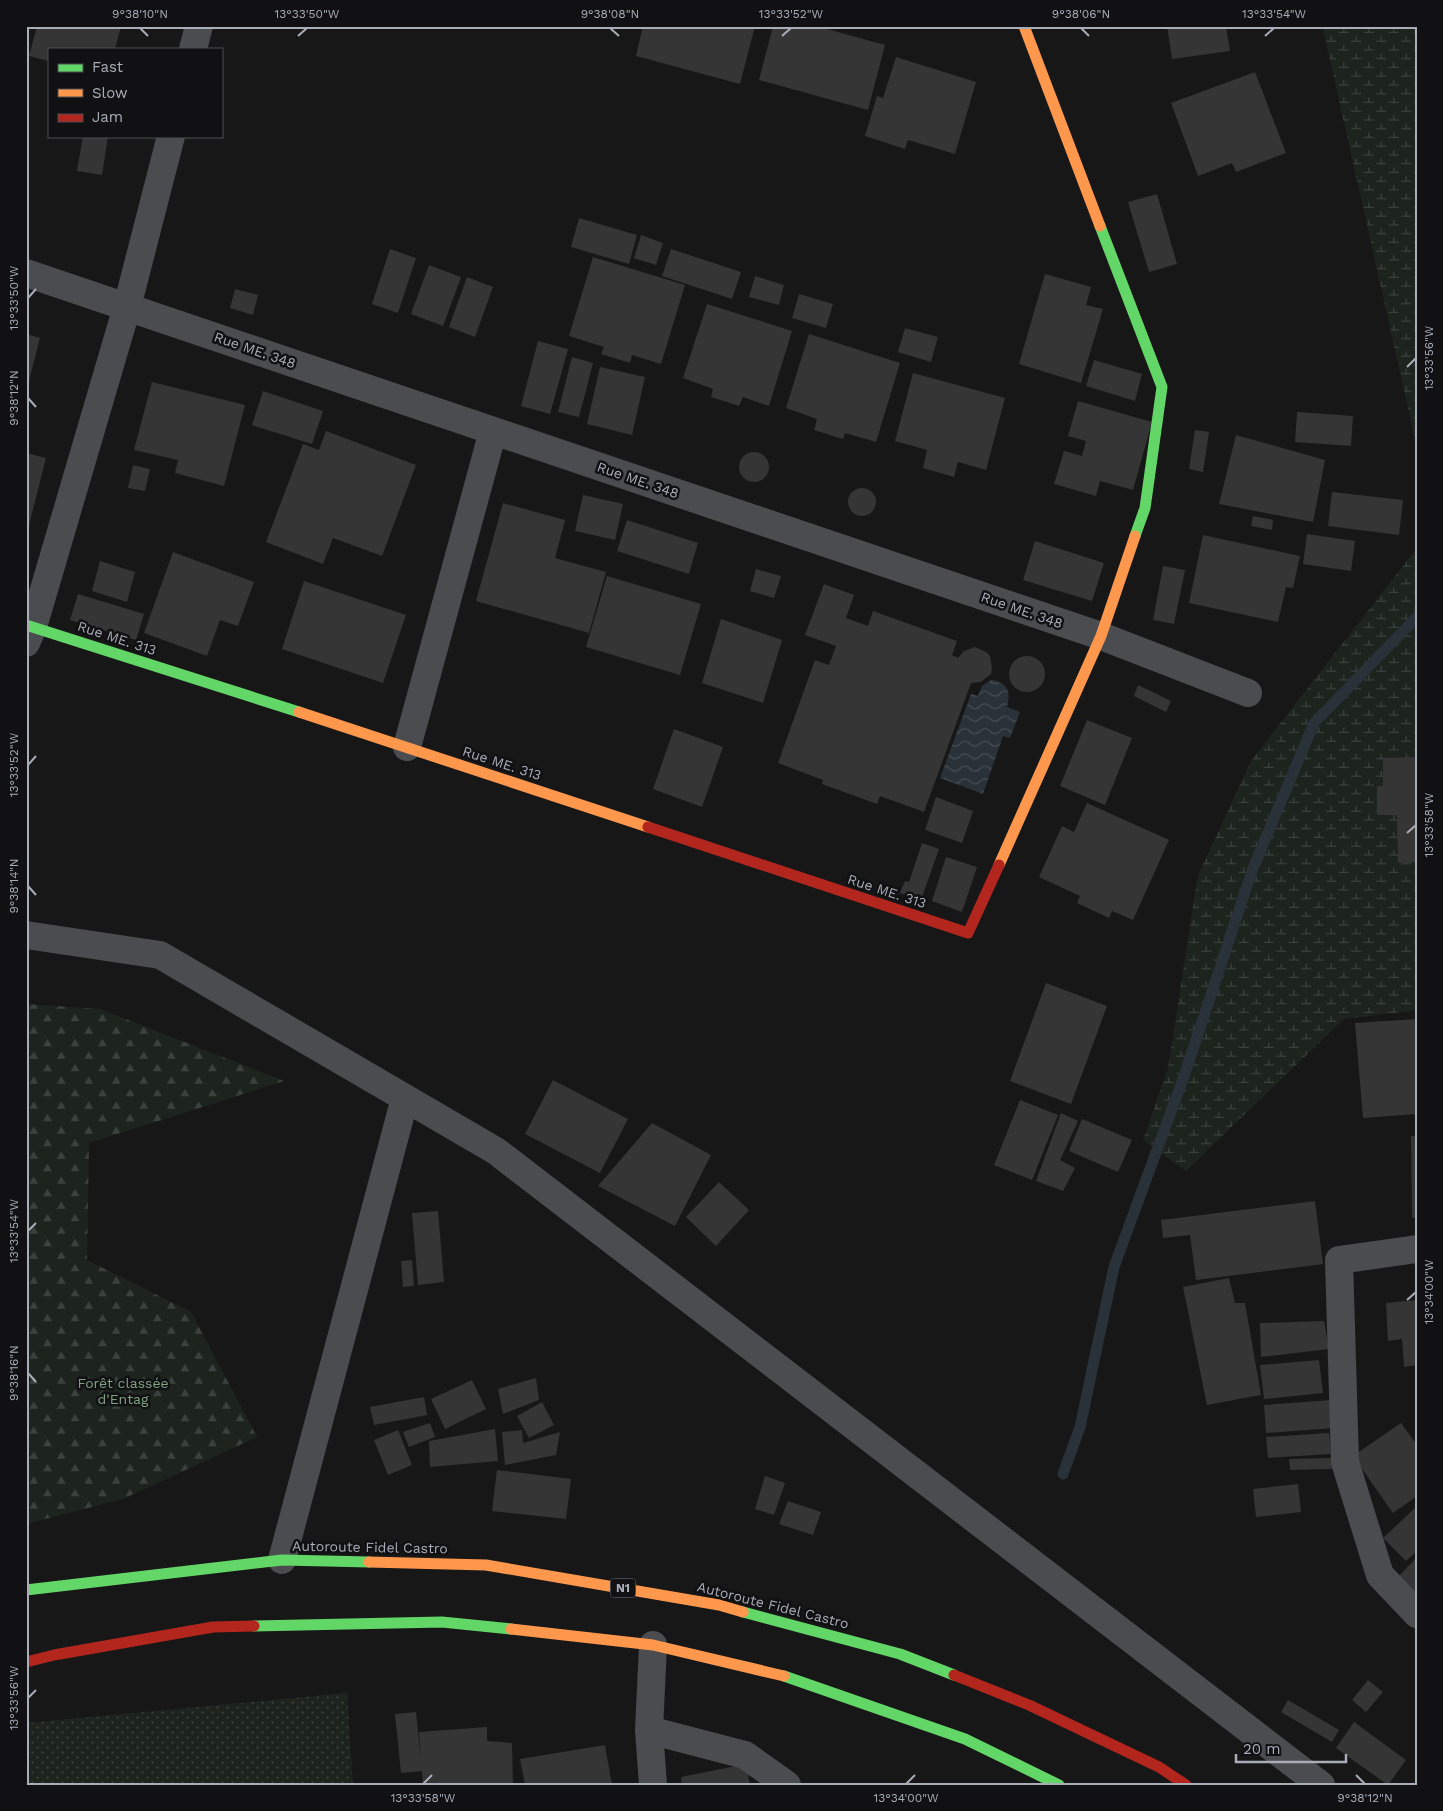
<svg xmlns="http://www.w3.org/2000/svg" width="1443" height="1811" viewBox="0 0 1443 1811" font-family="'Work Sans',sans-serif">
	<defs>
		<pattern id="forest-firs" width="22" height="20" patternUnits="userSpaceOnUse" patternTransform="scale(1.25)"><rect width="22" height="20" fill="#1d241e"/><path d="M5 1l3.5 6h-7zM16 11l3.5 6h-7z" fill="#3b413d"/></pattern>
		<pattern id="wetland-marsh" width="20" height="14" patternUnits="userSpaceOnUse" patternTransform="scale(1.25)"><rect width="20" height="14" fill="#1d241e"/><path d="M1 5h8M5 5V1M11 12h8M15 12V8" fill="none" stroke="#3b413d"/></pattern>
		<pattern id="park-dots" width="8" height="8" patternUnits="userSpaceOnUse" patternTransform="scale(1.25)"><rect width="8" height="8" fill="#1d241e"/><path d="M2 2h.1M6 6h.1" fill="none" stroke="#3b413d" stroke-width="1.8" stroke-linecap="round"/></pattern>
		<pattern id="water-waves" width="16" height="10" patternUnits="userSpaceOnUse" patternTransform="scale(1.25)"><rect width="16" height="10" fill="#2a3239"/><path d="M0 5q4-4 8 0t8 0" fill="none" stroke="#464d54"/></pattern>
	</defs>
	<rect width="100%" height="100%" fill="#171717"/>
	<path fill="url(#forest-firs)" d="M 26,1004 L 100,1009 L 284,1081 L 89,1143 L 87,1260 L 191,1312 L 257,1437 L 123,1499 L 26,1524 Z"/>
	<path fill="url(#wetland-marsh)" d="M 1321,26 L 1417,26 L 1417,448 L 1323,29 Z
		M 1417,548 L 1417,1010 L 1344,1019 L 1186,1171 L 1143,1140 L 1168,1068 L 1198,875 L 1251,761 Z"/>
	<path fill="url(#park-dots)" d="M 347,1693 L 353,1785 L 26,1785 L 26,1723 Z"/>
	<path fill="url(#water-waves)" d="M 991,680 C 1008,682 1011,692 1007,707 L 1020,712 L 1010,738 L 1003,736 L 983,794 L 940,778 L 971,694 L 978,696 L 982,686 Z"/>
	<g fill="none" stroke-linecap="round" stroke-linejoin="round">
		<path stroke="#2a3239" stroke-width="11" d="M 1063,1474 L 1080,1427 L 1114,1267 L 1183,1079 L 1252,871 L 1314,723 L 1417,617"/>
	</g>
	<path fill="#353536" d="M 37,26 L 121,26 L 115,49 L 49,49 L 49,61 L 29,56 Z
		M 643,26 L 755,26 L 740,84 L 636,56 Z
		M 773,26 L 816,26 L 885,45 L 868,110 L 759,80 Z
		M 1167,26 L 1226,26 L 1230,51 L 1172,59 Z
		M 896,57 L 976,82 L 955,154 L 908,140 L 905,149 L 865,136 L 877,96 L 883,98 Z
		M 1255,72 L 1286,153 L 1236,172 L 1232,163 L 1198,176 L 1171,103 Z
		M 83,136 L 108,136 L 102,175 L 77,171 Z
		M 1157,194 L 1177,264 L 1149,272 L 1128,202 Z
		M 579,218 L 637,235 L 629,264 L 571,247 Z
		M 641,235 L 663,243 L 656,265 L 634,258 Z
		M 390,249 L 416,258 L 398,313 L 372,304 Z
		M 671,249 L 741,272 L 732,299 L 662,276 Z
		M 593,257 L 685,285 L 661,364 L 632,355 L 630,363 L 601,354 L 604,347 L 569,336 Z
		M 429,265 L 461,277 L 443,326 L 411,314 Z
		M 1045,274 L 1091,287 L 1086,305 L 1103,309 L 1081,383 L 1019,364 Z
		M 755,276 L 784,285 L 779,305 L 749,297 Z
		M 467,277 L 493,287 L 475,337 L 449,327 Z
		M 235,289 L 258,295 L 253,315 L 230,308 Z
		M 799,294 L 833,304 L 826,328 L 792,318 Z
		M 707,304 L 792,331 L 769,406 L 743,397 L 739,406 L 711,397 L 713,389 L 683,378 Z
		M 905,328 L 938,337 L 931,362 L 898,352 Z
		M 26,334 L 40,338 L 29,381 L 26,380 Z
		M 809,334 L 900,363 L 876,442 L 845,433 L 843,439 L 814,430 L 817,419 L 786,408 Z
		M 538,341 L 568,349 L 550,414 L 521,406 Z
		M 572,357 L 593,363 L 579,417 L 558,412 Z
		M 1094,360 L 1142,374 L 1135,401 L 1086,386 Z
		M 600,367 L 645,377 L 632,435 L 587,424 Z
		M 913,373 L 1005,398 L 986,470 L 958,462 L 954,477 L 923,468 L 927,450 L 895,441 Z
		M 152,382 L 245,405 L 224,486 L 175,473 L 178,460 L 134,450 Z
		M 263,391 L 323,411 L 312,444 L 252,425 Z
		M 1078,401 L 1152,422 L 1133,490 L 1100,481 L 1096,496 L 1054,484 L 1064,451 L 1082,456 L 1086,441 L 1068,436 Z
		M 1297,412 L 1353,416 L 1351,446 L 1295,442 Z
		M 1195,430 L 1209,432 L 1203,472 L 1189,469 Z
		M 326,431 L 416,465 L 382,556 L 333,538 L 323,564 L 266,542 L 303,444 L 319,450 Z
		M 1236,435 L 1325,460 L 1313,522 L 1219,504 Z
		M739 467a15 15 0 1 1 30 0a15 15 0 1 1-30 0Z
		M 26,453 L 46,458 L 27,533 L 26,533 Z
		M 133,465 L 150,469 L 145,491 L 128,488 Z
		M848 502a14 14 0 1 1 28 0a14 14 0 1 1-28 0Z
		M 1332,492 L 1403,500 L 1399,535 L 1328,526 Z
		M 583,495 L 623,504 L 615,540 L 575,531 Z
		M 503,503 L 565,520 L 555,558 L 606,572 L 589,633 L 476,601 Z
		M 1253,516 L 1273,520 L 1272,530 L 1251,526 Z
		M 627,520 L 698,543 L 689,574 L 617,551 Z
		M 1307,534 L 1355,541 L 1351,571 L 1303,564 Z
		M 1203,535 L 1300,556 L 1293,588 L 1286,587 L 1278,622 L 1189,603 Z
		M 1035,541 L 1104,563 L 1092,601 L 1023,580 Z
		M 173,552 L 254,582 L 238,626 L 220,620 L 207,656 L 144,633 Z
		M 100,561 L 135,572 L 127,602 L 92,591 Z
		M 1163,566 L 1185,570 L 1174,624 L 1153,620 Z
		M 756,569 L 781,576 L 774,598 L 750,591 Z
		M 607,576 L 701,604 L 680,675 L 586,647 Z
		M 304,581 L 406,615 L 383,683 L 282,649 Z
		M 824,584 L 854,595 L 846,618 L 868,626 L 873,611 L 957,641 L 952,655 L 958,658 L 964,651 L 975,647 L 986,652 L 990,656 L 992,668 L 991,674 L 981,682 L 971,683 L 924,812 L 880,796 L 877,804 L 822,784 L 823,780 L 778,763 L 815,660 L 829,665 L 836,646 L 805,635 Z
		M 78,594 L 144,614 L 136,640 L 70,620 Z
		M 721,619 L 782,640 L 763,703 L 702,683 Z
		M1009 674a18 18 0 1 1 36 0a18 18 0 1 1-36 0Z
		M 1138,685 L 1171,701 L 1166,712 L 1134,696 Z
		M 1087,720 L 1132,738 L 1105,805 L 1060,786 Z
		M 674,729 L 723,747 L 702,807 L 653,789 Z
		M 1417,757 L 1417,862 L 1398,863 L 1397,815 L 1377,815 L 1377,786 L 1383,786 L 1383,758 Z
		M 936,797 L 973,811 L 962,843 L 925,830 Z
		M 1087,803 L 1169,840 L 1133,920 L 1112,911 L 1109,918 L 1077,903 L 1080,896 L 1039,877 L 1062,826 L 1074,832 Z
		M 922,843 L 939,849 L 921,900 L 900,893 L 905,881 L 909,882 Z
		M 946,857 L 977,867 L 962,912 L 932,901 Z
		M 1046,983 L 1107,1006 L 1071,1104 L 1010,1081 Z
		M 1417,1019 L 1417,1114 L 1363,1118 L 1355,1023 Z
		M 553,1080 L 628,1119 L 600,1173 L 525,1134 Z
		M 1020,1100 L 1058,1115 L 1032,1180 L 994,1165 Z
		M 1061,1113 L 1078,1121 L 1060,1160 L 1075,1168 L 1063,1191 L 1036,1181 Z
		M 1082,1119 L 1132,1140 L 1118,1172 L 1069,1151 Z
		M 652,1123 L 711,1155 L 675,1226 L 598,1186 Z
		M 1411,1136 L 1417,1136 L 1417,1218 L 1412,1218 Z
		M 719,1182 L 749,1210 L 716,1246 L 686,1217 Z
		M 1315,1201 L 1323,1264 L 1196,1280 L 1190,1235 L 1163,1238 L 1161,1220 Z
		M 438,1211 L 444,1282 L 418,1285 L 412,1213 Z
		M 412,1260 L 414,1286 L 403,1287 L 401,1261 Z
		M 1229,1278 L 1235,1303 L 1245,1303 L 1261,1395 L 1207,1405 L 1183,1287 Z
		M 1417,1300 L 1417,1365 L 1404,1367 L 1402,1339 L 1388,1341 L 1386,1303 Z
		M 1324,1321 L 1329,1349 L 1261,1357 L 1260,1323 Z
		M 1319,1360 L 1323,1393 L 1264,1399 L 1260,1365 Z
		M 536,1378 L 539,1400 L 503,1414 L 498,1389 Z
		M 472,1380 L 486,1409 L 445,1429 L 431,1399 Z
		M 424,1397 L 427,1415 L 374,1425 L 370,1407 Z
		M 1332,1400 L 1335,1428 L 1266,1433 L 1264,1405 Z
		M 542,1402 L 554,1425 L 529,1438 L 517,1416 Z
		M 430,1423 L 435,1437 L 409,1447 L 403,1432 Z
		M 1401,1423 L 1417,1445 L 1417,1496 L 1393,1513 L 1353,1456 Z
		M 495,1429 L 498,1461 L 430,1467 L 429,1441 Z
		M 398,1430 L 412,1465 L 388,1475 L 374,1440 Z
		M 522,1430 L 523,1443 L 560,1432 L 556,1455 L 505,1465 L 502,1432 Z
		M 1329,1433 L 1331,1454 L 1268,1458 L 1266,1437 Z
		M 1331,1458 L 1332,1469 L 1290,1470 L 1289,1459 Z
		M 497,1470 L 571,1479 L 566,1519 L 492,1511 Z
		M 765,1476 L 785,1483 L 774,1515 L 755,1509 Z
		M 1298,1484 L 1301,1512 L 1256,1517 L 1253,1489 Z
		M 788,1501 L 821,1512 L 813,1535 L 779,1524 Z
		M 1417,1506 L 1417,1551 L 1406,1561 L 1383,1538 Z
		M 1417,1557 L 1417,1594 L 1399,1576 Z
		M 1368,1680 L 1383,1692 L 1366,1712 L 1352,1700 Z
		M 1288,1700 L 1339,1730 L 1332,1742 L 1281,1712 Z
		M 416,1712 L 421,1761 L 419,1732 L 487,1727 L 487,1741 L 512,1743 L 513,1785 L 423,1785 L 422,1771 L 401,1773 L 395,1714 Z
		M 1354,1722 L 1406,1760 L 1388,1785 L 1336,1748 Z
		M 605,1745 L 612,1785 L 525,1785 L 520,1759 Z
		M 746,1764 L 750,1785 L 682,1785 L 681,1777 Z"/>
	<g fill="none" stroke-linecap="round" stroke-linejoin="round">
		<path stroke="#4b4c50" stroke-width="28" d="M 193,49 L 199,26
			M 26,273 L 1101,636 L 1248,693
			M 26,643 L 33,627 L 127,307 L 171,136
			M 407,747 L 493,431
			M 26,935 L 160,955 L 496,1151 L 1321,1785
			M 1417,1249 L 1339,1260 L 1345,1462 L 1380,1575 L 1417,1614
			M 282,1560 L 405,1098
			M 649,1730 L 745,1755 L 787,1785
			M 653,1785 L 649,1730 L 653,1645"/>
		<path stroke="#63d668" stroke-width="11" d="M 1100,226 L 1162,387 L 1145,508 L 1135,536
			M 26,625 L 299,712
			M 26,1590 L 282,1560 L 369,1562
			M 743,1612 L 900,1654 L 954,1675
			M 254,1626 L 442,1622 L 511,1629
			M 784,1676 L 965,1739 L 1059,1785"/>
		<path stroke="#ff974d" stroke-width="11" d="M 1024,26 L 1100,226
			M 299,712 L 648,827
			M 999,865 L 1101,636 L 1135,536
			M 369,1562 L 486,1565 L 719,1605 L 743,1612
			M 511,1629 L 653,1645 L 784,1676"/>
		<path stroke="#b3261e" stroke-width="11" d="M 648,827 L 968,933 L 999,865
			M 26,1662 L 54,1655 L 213,1627 L 254,1626
			M 954,1675 L 1029,1705 L 1159,1767 L 1186,1785"/>
	</g>
	<path fill="none" stroke="#a8adb8" stroke-width="2" d="M 140,28 L 148,36M 610,28 L 619,36M 1081,28 L 1089,36M 298,36 L 307,28M 782,36 L 791,28M 1265,36 L 1274,28M 28,298 L 36,289M 1407,367 L 1416,358M 28,398 L 36,407M 28,765 L 36,756M 1407,833 L 1416,825M 28,886 L 36,895M 28,1231 L 36,1223M 1407,1300 L 1416,1292M 28,1373 L 36,1382M 28,1698 L 36,1690M 1356,1775 L 1365,1784M 423,1784 L 432,1775M 906,1784 L 915,1775"/>
	<g text-anchor="middle" stroke-width="5" stroke-linejoin="round" paint-order="stroke">
		<rect fill="#111113" stroke="#7b7e86" stroke-width="1" x="610.5" y="1578.5" width="25" height="19" rx="4"/>
		<g font-size="12" font-weight="bold" fill="#a8adb8">
			<text x="623" y="1592">N1</text>
		</g>
		<g font-size="14" fill="#a8adb8" stroke="#111113">
			<text transform="translate(255 350) rotate(19)" y="5">Rue ME. 348</text>
			<text transform="translate(638 480) rotate(19)" y="5">Rue ME. 348</text>
			<text transform="translate(1022 610) rotate(19)" y="5">Rue ME. 348</text>
			<text transform="translate(117 638) rotate(18)" y="5">Rue ME. 313</text>
			<text transform="translate(502 763) rotate(18)" y="5">Rue ME. 313</text>
			<text transform="translate(887 891) rotate(18)" y="5">Rue ME. 313</text>
			<text transform="translate(370 1547) rotate(1)" y="5">Autoroute Fidel Castro</text>
			<text transform="translate(773 1605) rotate(14)" y="5">Autoroute Fidel Castro</text>
		</g>
		<g font-size="14" fill="#7fa381" stroke="#111113">
			<text x="123" y="1388">Forêt classée<tspan x="123" dy="16">d'Entag</tspan></text>
		</g>
	</g>
	<rect width="1443" height="1811" fill="none" stroke="#111113" stroke-width="55"/>
	<rect x="48" y="48" width="175" height="90" fill="#111113" stroke="#4d4f55"/>
	<rect x="58" y="64" width="25" height="8" fill="#63d668" stroke="#4d4f55"/>
	<text x="92" y="72" font-size="15" fill="#a8adb8">Fast</text>
	<rect x="58" y="89" width="25" height="8" fill="#ff974d" stroke="#4d4f55"/>
	<text x="92" y="98" font-size="15" fill="#a8adb8">Slow</text>
	<rect x="58" y="114" width="25" height="8" fill="#b3261e" stroke="#4d4f55"/>
	<text x="92" y="122" font-size="15" fill="#a8adb8">Jam</text>
	<path d="M1236 1754v8h110v-8" fill="none" stroke="#a8adb8" stroke-width="2.5"/>
	<text x="1243" y="1754" font-size="15" fill="#a8adb8" stroke="#111113" stroke-width="4" paint-order="stroke">20 m</text>
	<rect x="28" y="28" width="1388" height="1756" fill="none" stroke="#a8adb8" stroke-width="2"/>
	<g font-size="12" text-anchor="middle" fill="#a8adb8">
		<text x="140" y="18">9°38'10"N</text>
		<text x="307" y="18">13°33'50"W</text>
		<text x="610" y="18">9°38'08"N</text>
		<text x="791" y="18">13°33'52"W</text>
		<text x="1081" y="18">9°38'06"N</text>
		<text x="1274" y="18">13°33'54"W</text>
		<text transform="translate(14 298) rotate(-90)" y="4">13°33'50"W</text>
		<text transform="translate(1429 358) rotate(-90)" y="4">13°33'56"W</text>
		<text transform="translate(14 398) rotate(-90)" y="4">9°38'12"N</text>
		<text transform="translate(14 765) rotate(-90)" y="4">13°33'52"W</text>
		<text transform="translate(1429 825) rotate(-90)" y="4">13°33'58"W</text>
		<text transform="translate(14 886) rotate(-90)" y="4">9°38'14"N</text>
		<text transform="translate(14 1231) rotate(-90)" y="4">13°33'54"W</text>
		<text transform="translate(1429 1292) rotate(-90)" y="4">13°34'00"W</text>
		<text transform="translate(14 1373) rotate(-90)" y="4">9°38'16"N</text>
		<text transform="translate(14 1698) rotate(-90)" y="4">13°33'56"W</text>
		<text x="423" y="1802">13°33'58"W</text>
		<text x="906" y="1802">13°34'00"W</text>
		<text x="1365" y="1802">9°38'12"N</text>
	</g>
</svg>
